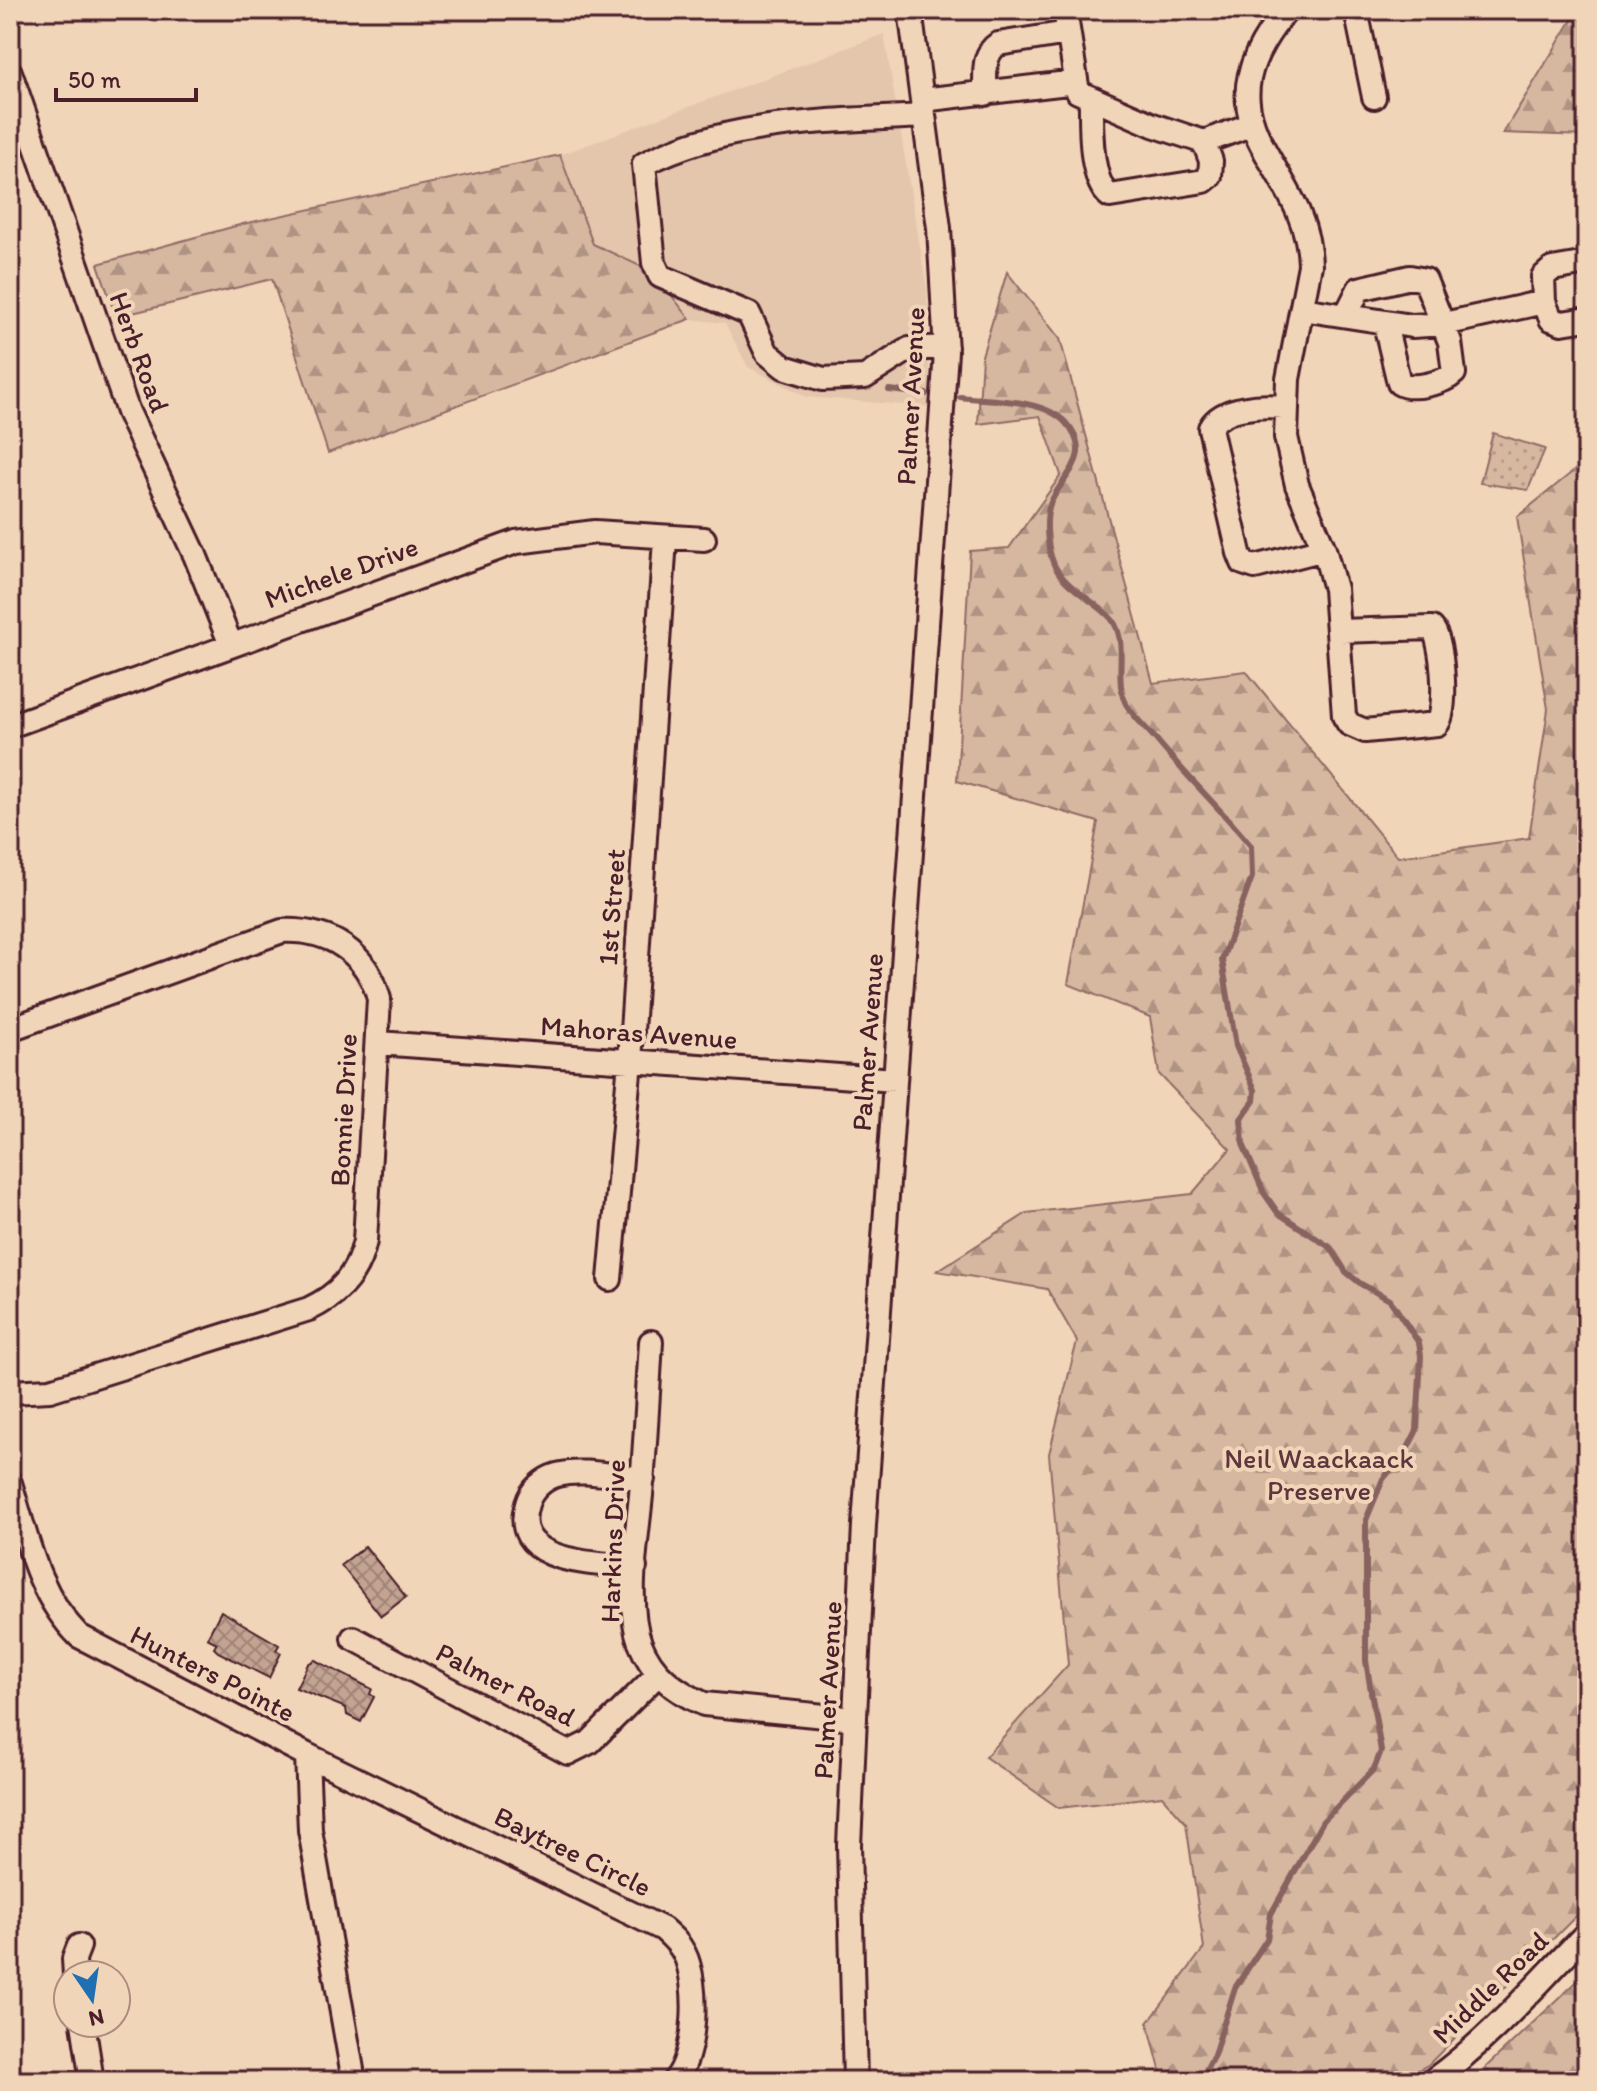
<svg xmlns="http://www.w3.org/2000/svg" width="1597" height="2091" viewBox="0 0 1597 2091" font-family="Itim,sans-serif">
	<defs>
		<pattern id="forest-firs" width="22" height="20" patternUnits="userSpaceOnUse" patternTransform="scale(2)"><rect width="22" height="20" fill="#d6b7a0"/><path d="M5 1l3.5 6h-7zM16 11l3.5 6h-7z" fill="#b09483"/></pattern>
		<pattern id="park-dots" width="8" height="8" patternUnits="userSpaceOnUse" patternTransform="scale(2)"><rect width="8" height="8" fill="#d6b7a0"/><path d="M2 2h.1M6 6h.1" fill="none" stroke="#b09483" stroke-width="1.8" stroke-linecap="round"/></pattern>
		<pattern id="building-cross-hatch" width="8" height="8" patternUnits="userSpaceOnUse" patternTransform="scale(2)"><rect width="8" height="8" fill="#c3a391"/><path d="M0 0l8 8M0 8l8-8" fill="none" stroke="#a08477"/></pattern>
	</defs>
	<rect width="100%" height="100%" fill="#f1d5b8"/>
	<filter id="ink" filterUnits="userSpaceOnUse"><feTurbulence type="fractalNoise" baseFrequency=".0125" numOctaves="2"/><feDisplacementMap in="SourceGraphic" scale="16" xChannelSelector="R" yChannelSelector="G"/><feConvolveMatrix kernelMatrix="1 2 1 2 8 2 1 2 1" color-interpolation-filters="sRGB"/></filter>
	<g filter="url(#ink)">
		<path fill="#e3c6ac" d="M 884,34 L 927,289 L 930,407 L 807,397 L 748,367 L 725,323 L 690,319 L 653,272 L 593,244 L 560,155 Z"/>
		<path fill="url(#forest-firs)" stroke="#906b66" stroke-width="2" d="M 1578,10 L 1587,10 L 1587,136 L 1503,133 Z
			M 560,155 L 593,244 L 653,272 L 690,319 L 328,453 L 272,279 L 116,317 L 98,264 L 243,224 Z
			M 1007,272 L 1060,339 L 1153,683 L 1246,671 L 1398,857 L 1529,838 L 1548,709 L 1517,517 L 1587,460 L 1587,1905 L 1428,2065 L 1398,2081 L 1163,2081 L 1148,2023 L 1204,1948 L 1186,1823 L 1162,1796 L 1059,1808 L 985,1757 L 1068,1665 L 1049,1454 L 1077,1341 L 1047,1289 L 937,1271 L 1027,1213 L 1192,1194 L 1230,1149 L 1159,1074 L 1150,1017 L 1068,984 L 1098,822 L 957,781 L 970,551 L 1009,548 L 1061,475 L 1040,416 L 978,424 L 982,356 Z
			M 1587,1972 L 1587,2081 L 1471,2081 Z"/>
		<path fill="url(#park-dots)" stroke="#906b66" stroke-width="2" d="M 1493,433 L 1545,449 L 1528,490 L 1480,483 Z"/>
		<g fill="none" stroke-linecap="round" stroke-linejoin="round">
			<path stroke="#88625f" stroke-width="6" d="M 889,390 L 926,394
				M 960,397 C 990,401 1042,398 1065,422 C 1096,456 1064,473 1051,502 C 1044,516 1047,548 1053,562 C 1062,588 1102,604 1113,621 C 1129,645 1113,678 1126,704 C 1133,716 1145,727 1154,737 C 1185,775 1220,808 1251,846 L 1252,877 L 1222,960 L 1236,1046 L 1255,1090 L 1254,1101 L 1241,1119 L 1243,1144 L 1264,1193 L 1278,1213 L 1331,1248 L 1346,1272 L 1361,1284 L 1390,1300 L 1419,1343 L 1421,1356 L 1417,1430 L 1407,1450 L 1383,1479 L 1366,1520 L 1366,1661 L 1381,1751 L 1374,1769 L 1323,1821 L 1271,1914 L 1267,1939 L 1235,1988 L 1214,2055 L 1200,2081"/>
		</g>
		<path fill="url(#building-cross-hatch)" stroke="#4a1f2b" stroke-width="2" d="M 365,1546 L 406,1597 L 381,1616 L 341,1565 Z
			M 221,1611 L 279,1645 L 276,1650 L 281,1653 L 269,1678 L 218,1652 L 214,1648 L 217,1643 L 207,1638 Z
			M 315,1660 L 372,1689 L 370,1694 L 374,1697 L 361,1722 L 347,1715 L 346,1708 L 296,1688 L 308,1664 Z"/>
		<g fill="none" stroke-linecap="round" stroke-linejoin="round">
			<defs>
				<path id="minor" d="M 1065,10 L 1078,92 L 1153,125 L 1204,142 L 1250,125
					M 1287,10 C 1187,125 1308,162 1310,265 L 1288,379 L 1286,437 L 1297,485 L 1324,549 L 1335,589 L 1344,716 L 1349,724 L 1365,731 L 1437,724 C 1448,712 1443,639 1432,628 L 1340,631
					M 1356,10 L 1374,97
					M 10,72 L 128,412 L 195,555 L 231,645
					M 985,94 C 986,76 981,55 998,44 L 1068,33
					M 1091,98 C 1091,123 1089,181 1110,196 L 1204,181 L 1210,176 L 1211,161 L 1204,142
					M 922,100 L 1076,82
					M 924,116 C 832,121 727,120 644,164 L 654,263 L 660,276 L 749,314 L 767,353 L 784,367 L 823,379 L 865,377 L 909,349 L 946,347
					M 1587,263 L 1552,269 L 1543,277 L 1544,302 L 1551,319 L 1562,323 L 1587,319
					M 1302,309 L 1412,326 L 1444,324 L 1544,302
					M 1346,315 L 1359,289 L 1410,277 L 1425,280 L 1450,342 L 1454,373 C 1444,383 1411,391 1399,383 L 1385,324
					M 1284,407 C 1262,405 1222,406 1210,428 L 1239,553 L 1243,563 L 1255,567 L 1324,549
					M 10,726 L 516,542 L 595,532 L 704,539
					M 10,1029 L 282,931 C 329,929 367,952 379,999 L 365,1241 C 358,1274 339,1295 309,1309 L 50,1390 L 10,1392
					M 378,1043 L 895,1080
					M 610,1279 L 630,1061 L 665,539
					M 651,1342 C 648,1389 646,1436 642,1483 C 639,1530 624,1599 640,1643 C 652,1674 675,1691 704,1704 L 855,1719
					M 10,1483 C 27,1538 37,1594 79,1636 L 307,1755 L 663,1929 C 671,1936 679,1943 684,1953 C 699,1982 697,2057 674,2081
					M 635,1567 C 598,1563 508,1565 527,1504 C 531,1490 543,1479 557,1475 C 582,1468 617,1477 643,1479
					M 353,1638 L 568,1753 L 590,1742 L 657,1675
					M 307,1755 L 310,1830 L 354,2081
					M 75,1975 L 74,1959 L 79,1946
					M 83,2023 L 92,2081
					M 855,2081 L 849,1845 L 864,1525 L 946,352 L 939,228 L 910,10
					M 1432,2081 C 1495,2035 1533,1987 1587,1933"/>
			</defs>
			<use href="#minor" stroke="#4a1f2b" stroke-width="28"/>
			<path stroke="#4a1f2b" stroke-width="3" stroke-dasharray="6 6" stroke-linecap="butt" d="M 1587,1199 L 1576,1204 C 1573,1228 1579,1246 1587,1267"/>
			<use href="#minor" stroke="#f1d5b8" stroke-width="22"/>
		</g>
	</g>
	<g text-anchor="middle" stroke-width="8" stroke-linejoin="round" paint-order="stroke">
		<g font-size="28" fill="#4a1f2b" stroke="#f1d5b8">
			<text transform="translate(140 352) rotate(70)" y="10">Herb Road</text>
			<text transform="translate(910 396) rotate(-87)" y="10">Palmer Avenue</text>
			<text transform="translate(341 572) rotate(-20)" y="10">Michele Drive</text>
			<text transform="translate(611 907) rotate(-86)" y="10">1st Street</text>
			<text transform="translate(639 1032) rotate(4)" y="10">Mahoras Avenue</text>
			<text transform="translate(867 1042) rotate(-86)" y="10">Palmer Avenue</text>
			<text transform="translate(343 1110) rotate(-87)" y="10">Bonnie Drive</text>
			<text transform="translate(612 1541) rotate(-88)" y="10">Harkins Drive</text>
			<text transform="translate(213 1673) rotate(27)" y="10">Hunters Pointe</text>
			<text transform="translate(506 1684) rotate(27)" y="10">Palmer Road</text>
			<text transform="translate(827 1690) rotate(-87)" y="10">Palmer Avenue</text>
			<text transform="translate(573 1851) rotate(26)" y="10">Baytree Circle</text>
			<text transform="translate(1490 1987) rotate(-44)" y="10">Middle Road</text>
		</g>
		<g font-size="28" fill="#5f363d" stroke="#f1d5b8">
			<text x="1319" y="1468">Neil Waackaack<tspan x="1319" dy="32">Preserve</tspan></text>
		</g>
	</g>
	<rect width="1597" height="2091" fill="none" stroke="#f1d5b8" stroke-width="40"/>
	<rect x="20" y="20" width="1557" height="2051" fill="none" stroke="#4a1f2b" stroke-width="3" filter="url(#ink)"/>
	<g transform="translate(92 1999) rotate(167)"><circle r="38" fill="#f1d5b8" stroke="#ae8c80" stroke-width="2"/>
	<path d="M0-6L14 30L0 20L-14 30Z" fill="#1f6fb2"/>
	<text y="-12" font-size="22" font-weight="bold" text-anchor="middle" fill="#4a1f2b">N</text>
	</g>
	<path d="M56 88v12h140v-12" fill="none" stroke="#4a1f2b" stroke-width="4"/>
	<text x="68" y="88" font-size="24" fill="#4a1f2b" stroke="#f1d5b8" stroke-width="6" paint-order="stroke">50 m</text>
</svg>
